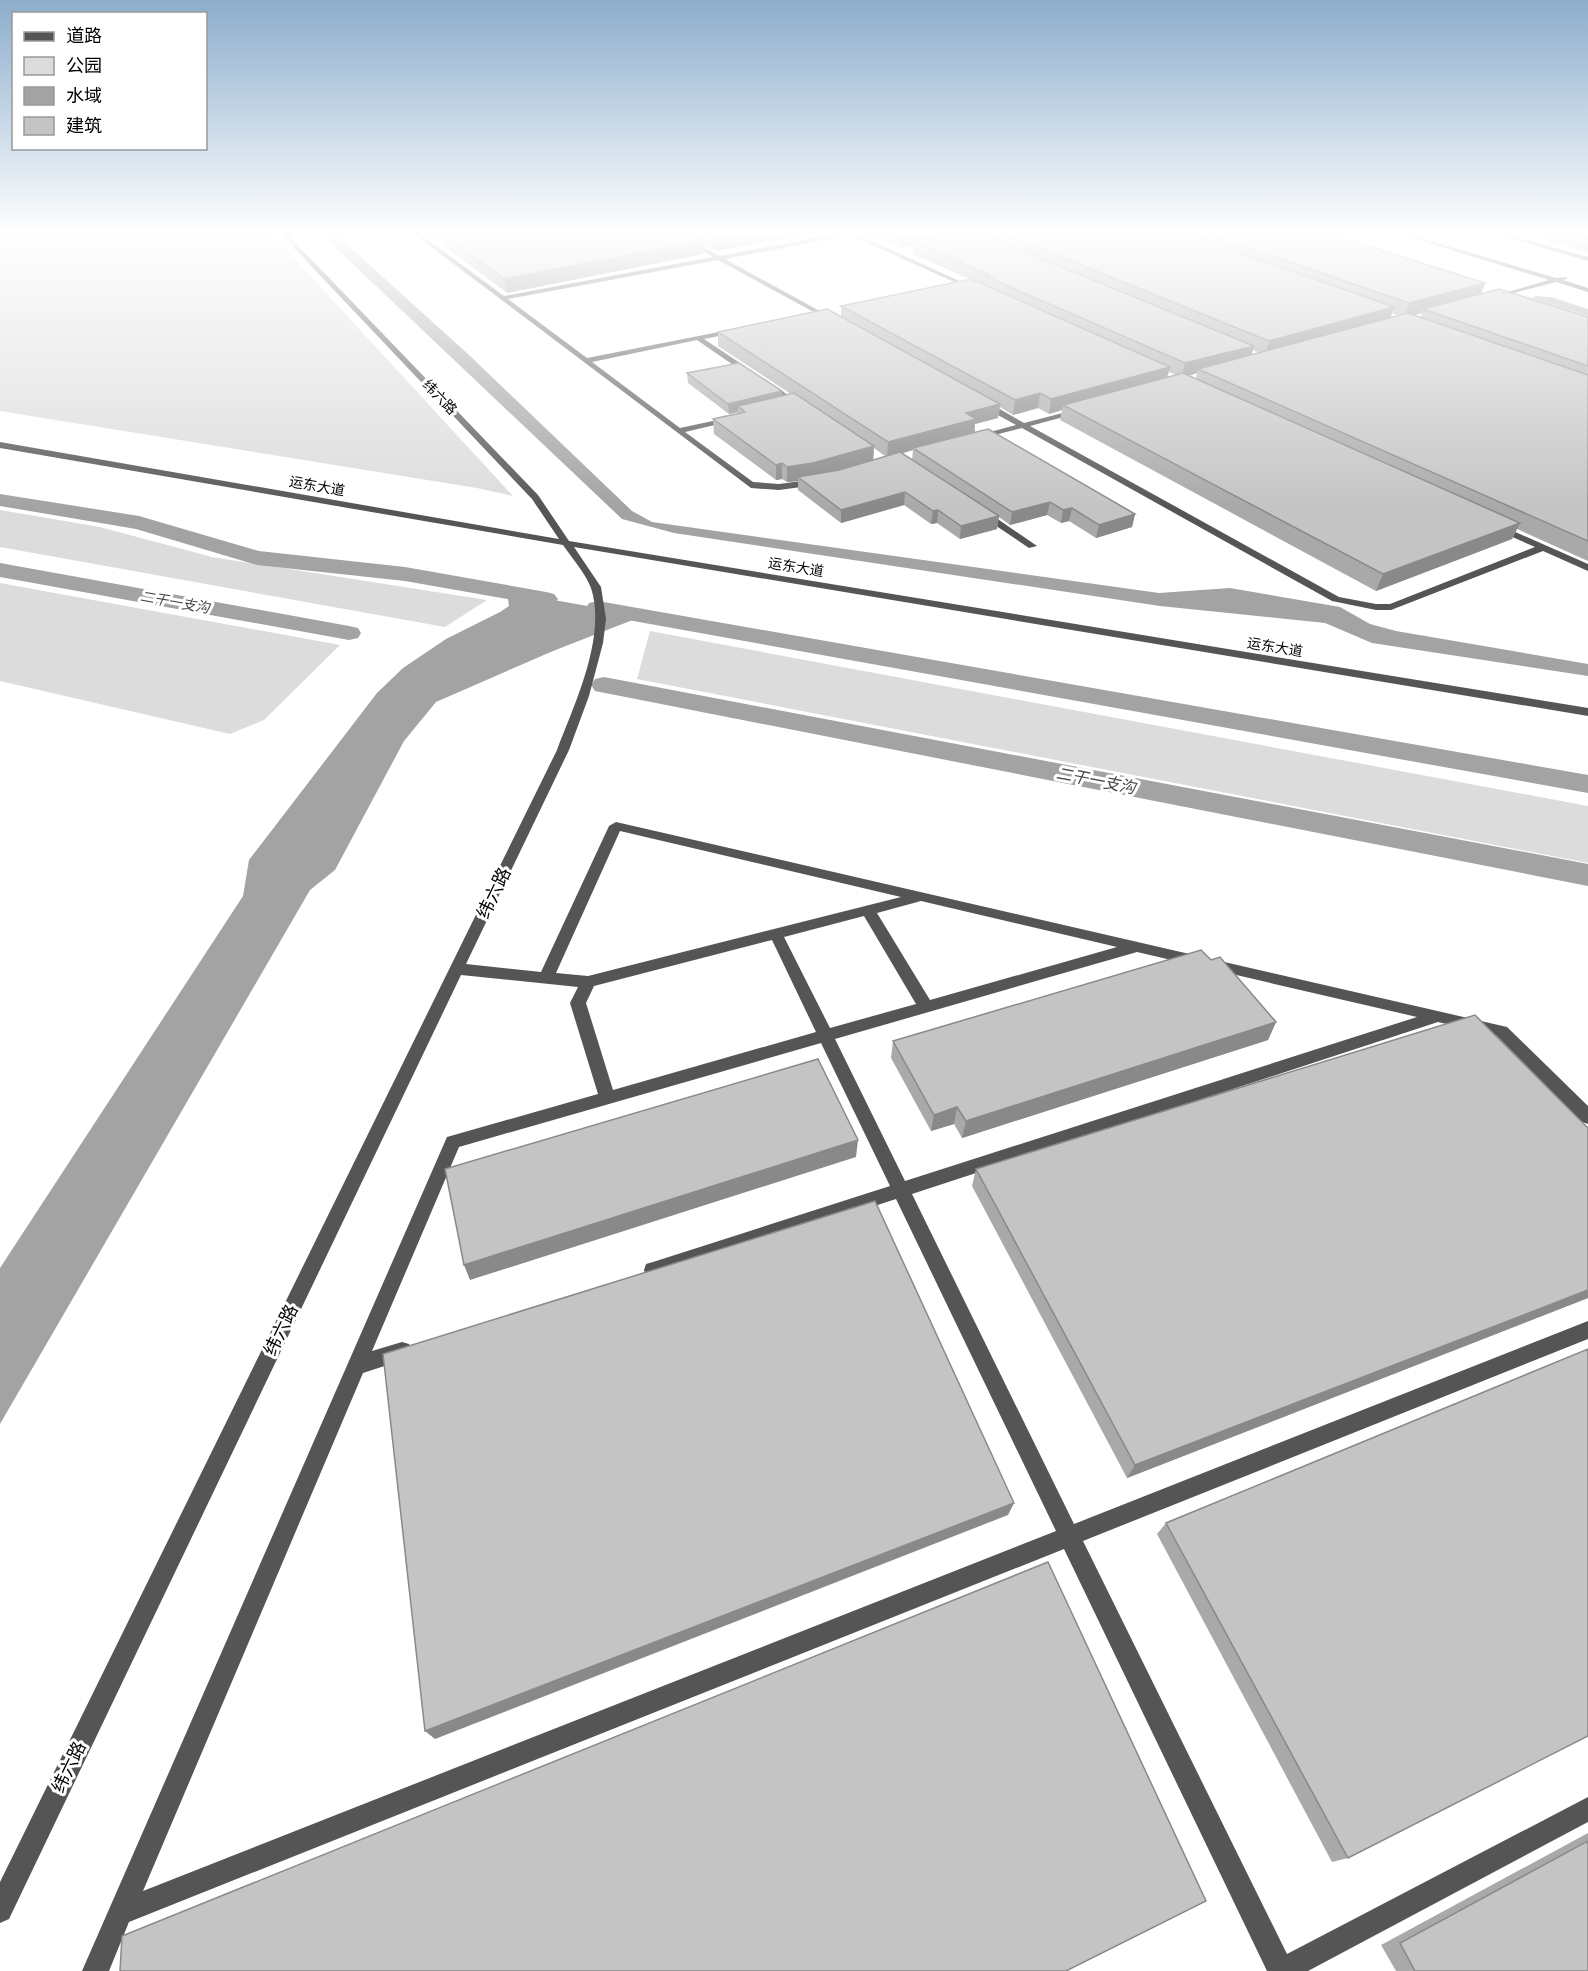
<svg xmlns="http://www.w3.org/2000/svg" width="1588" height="1971" viewBox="0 0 1588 1971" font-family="Lato,'Noto Sans SC',sans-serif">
	<rect width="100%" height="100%" fill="#fff"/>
	<path fill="#dcdcdc" d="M 0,231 L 269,231 L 513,496 L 477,488 L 0,411 Z
		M 0,510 L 100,527 L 212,557 L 487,600 L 445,627 L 0,547 Z
		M 0,583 L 340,645 L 264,720 L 230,734 L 0,681 Z
		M 650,631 L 1588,806 L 1588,863 L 637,679 Z"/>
	<path fill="#a3a3a3" d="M 318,231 L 332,231 L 468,354 L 632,511 L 652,522 L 1159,593 L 1230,588 L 1340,607 L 1370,624 L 1396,631 L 1588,664 L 1588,676 L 1372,643 L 1325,623 L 1160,606 L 674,533 L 622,519 Z
		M 1537,296 L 1551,297 L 1588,309 L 1588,316 L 1531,298 Z
		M 498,590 L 643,616 L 553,651 L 436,702 L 404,741 L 335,870 L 310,890 L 0,1424 L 0,1268 L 243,896 L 249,860 L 377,693 L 403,668 L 446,639 L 500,612 L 509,606 L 508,599 Z"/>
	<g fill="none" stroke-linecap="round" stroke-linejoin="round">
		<path fill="#a3a3a3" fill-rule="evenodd" d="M 0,494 L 139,516 L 259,551 L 405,567 L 546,592 L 554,594 L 558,599 L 554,604 L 546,606 L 405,581 L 257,565 L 136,529 L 0,506 Z
			M 0,563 L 349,626 L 358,628 L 361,633 L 358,638 L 349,640 L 0,577 Z
			M 598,601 L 1588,775 L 1588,793 L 589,613 L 586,608 L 589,603 Z
			M 604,677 L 1588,864 L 1588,886 L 595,691 L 591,685 L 595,679 Z"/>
		<path fill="#555" fill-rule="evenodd" d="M 278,231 L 284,231 L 538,495 L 569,541 L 1588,708 L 1588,716 L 574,547 L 601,587 L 606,619 L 603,643 L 589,696 L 569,750 L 466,964 L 541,972 L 609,826 L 616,822 L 1507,1027 L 1588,1106 L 1588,1124 L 1582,1122 L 1497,1036 L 1438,1022 L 912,1194 L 1074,1524 L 1588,1321 L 1588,1339 L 1083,1541 L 1287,1954 L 1588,1797 L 1588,1822 L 1308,1971 L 1267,1971 L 1064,1549 L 129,1922 L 109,1971 L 82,1971 L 447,1137 L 598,1094 L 570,1003 L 578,987 L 461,975 L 9,1919 L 0,1923 L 0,1882 L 557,750 C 574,705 607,637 591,588 C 586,574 572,558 563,545 L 0,448 L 0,442 L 559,539 L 532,499 ZM 620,831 L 901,897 L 588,976 L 556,973 ZM 921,901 L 1117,947 L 930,1000 L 877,913 ZM 864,916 L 916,1004 L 830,1028 L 784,937 ZM 772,940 L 816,1032 L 613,1090 L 586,1003 L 594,986 ZM 1137,952 L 1417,1017 L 905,1181 L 835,1039 ZM 821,1043 L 890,1186 L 653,1262 L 646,1264 L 644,1270 L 646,1276 L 653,1278 L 896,1199 L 1056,1531 L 143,1891 L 363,1373 L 409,1358 L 412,1351 L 409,1344 L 402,1342 L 372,1351 L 459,1147 Z
			M 410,231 L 416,231 L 504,296 L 713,257 L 667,231 L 674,231 L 720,256 L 850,231 L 979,290 L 974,291 L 850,235 L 725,259 L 836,320 L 834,323 L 718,260 L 508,299 L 587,358 L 739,328 L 739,332 L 704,339 L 803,405 L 803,409 L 797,409 L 697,340 L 592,362 L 680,428 L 736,416 L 736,420 L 685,432 L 753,482 L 779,484 L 816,479 L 820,482 L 816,485 L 779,490 L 751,488 Z
			M 1389,231 L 1397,231 L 1556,278 L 1567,277 L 1567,279 L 1563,280 L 1588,288 L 1588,292 L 1556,282 L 1491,299 L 1491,297 L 1549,280 Z
			M 1485,231 L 1493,231 L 1588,257 L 1588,261 Z
			M 978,400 L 984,400 L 1024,423 L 1082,408 L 1082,412 L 1030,426 L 1339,597 L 1376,604 L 1390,604 L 1535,547 L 1492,528 L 1490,526 L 1495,523 L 1588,564 L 1588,571 L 1543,551 L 1391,610 L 1376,610 L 1332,601 L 1022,428 L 975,440 L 975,436 L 1016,425 L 978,404 Z
			M 980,511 L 986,511 L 1037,546 L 1029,548 L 980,515 Z"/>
	</g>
	<path fill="#a9a9a9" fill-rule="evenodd" d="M 425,231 L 830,231 L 715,251 L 702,244 L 703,254 L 507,293 L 426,232 Z
		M 861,231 L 1320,231 L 1485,283 L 1481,293 L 1588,317 L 1588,561 L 1517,529 L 1512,539 L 1376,591 L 1060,420 L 1062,410 L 1049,414 L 1038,408 L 1013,415 L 1000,407 L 998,418 L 975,424 L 975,432 L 1135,514 L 1132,527 L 1096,538 L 1069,521 L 1061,523 L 1047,515 L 1010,525 L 999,517 L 997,529 L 960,539 L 937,523 L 931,524 L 904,505 L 841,523 L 798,490 L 798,481 L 787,482 L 782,479 L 776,480 L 714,434 L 713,419 L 738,414 L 738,412 L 729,414 L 688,383 L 687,373 L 782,396 L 791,394 L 718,346 L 718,332 L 841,317 L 841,306 L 969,279 L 913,254 L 913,246 L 900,248 ZM 1392,313 L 1398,316 L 1390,318 ZM 1422,313 L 1420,317 L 1414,315 ZM 1253,350 L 1259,353 L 1251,355 ZM 1169,372 L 1176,375 L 1167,377 ZM 1197,373 L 1196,379 L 1189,376 ZM 874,448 L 885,456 L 873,460 ZM 913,450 L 912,460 L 902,453 Z
		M 1515,231 L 1588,231 L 1588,252 L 1546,240 L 1549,233 L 1532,236 Z
		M 1276,1022 L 1268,1040 L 962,1138 L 954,1124 L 931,1131 L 891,1058 L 893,1041 Z
		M 1588,1128 L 1588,1298 L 1127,1478 L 972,1186 L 976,1169 Z
		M 1166,1523 L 1348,1858 L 1332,1862 L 1157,1534 Z
		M 1588,1833 L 1588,1971 L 1396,1971 L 1381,1945 Z"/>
	<path fill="#898989" d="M 759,231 L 830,231 L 715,251 L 715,238 Z
		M 926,231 L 975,231 L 975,235 L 914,242 L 913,246 L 900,248 L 900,235 Z
		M 1534,231 L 1550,231 L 1549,233 L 1532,236 Z
		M 702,241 L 703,254 L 507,293 L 504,279 Z
		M 1485,283 L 1480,297 L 1423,309 L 1422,313 L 1404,318 L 1409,303 Z
		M 1394,307 L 1389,322 L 1265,356 L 1269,341 Z
		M 1254,346 L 1250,360 L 1198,369 L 1197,373 L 1181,378 L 1185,363 Z
		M 1170,367 L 1166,381 L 1063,405 L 1062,410 L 1049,414 L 1051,399 Z
		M 782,391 L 783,401 L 738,406 L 738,412 L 729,414 L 728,404 Z
		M 1040,393 L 1038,408 L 1013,415 L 1015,400 Z
		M 1000,404 L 998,418 L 975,424 L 974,434 L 913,448 L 913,450 L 887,458 L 888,442 L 966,413 Z
		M 874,446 L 873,461 L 813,479 L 798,477 L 798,481 L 787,482 L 787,467 Z
		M 782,463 L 782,479 L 776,480 L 776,465 Z
		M 905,492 L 904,505 L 841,523 L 841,510 Z
		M 1050,502 L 1047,515 L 1010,525 L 1012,512 Z
		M 1072,508 L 1069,521 L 1061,523 L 1063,510 Z
		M 938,510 L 937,523 L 931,524 L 933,511 Z
		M 1135,514 L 1132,527 L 1096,538 L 1099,525 Z
		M 999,516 L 997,529 L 960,539 L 961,526 Z
		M 1520,523 L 1512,539 L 1376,591 L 1383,574 Z
		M 1276,1022 L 1268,1040 L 962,1138 L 966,1121 Z
		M 957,1107 L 954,1124 L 931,1131 L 934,1115 Z
		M 858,1140 L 856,1157 L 470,1280 L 464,1265 Z
		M 1588,1290 L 1588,1298 L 1127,1478 L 1135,1465 Z
		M 1014,1503 L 1008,1515 L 435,1739 L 425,1731 Z"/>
	<path fill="#c4c4c4" stroke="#898989" stroke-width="1.5" d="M 438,231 L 684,231 L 702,241 L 504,279 Z
		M 700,231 L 759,231 L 715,238 Z
		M 891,231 L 926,231 L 900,235 Z
		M 970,231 L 973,231 L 1254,346 L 1185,363 L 985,276 L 990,275 L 914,242 Z
		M 997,231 L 1177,231 L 1394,307 L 1269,341 Z
		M 1199,231 L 1320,231 L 1485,283 L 1409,303 Z
		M 1578,231 L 1588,231 L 1588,233 Z
		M 971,279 L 1170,367 L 1051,399 L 1040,393 L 1015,400 L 841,306 Z
		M 1499,289 L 1588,317 L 1588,366 L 1423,309 Z
		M 827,309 L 1000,404 L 966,413 L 976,419 L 888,442 L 718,332 Z
		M 1408,313 L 1588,375 L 1588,541 L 1198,369 Z
		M 739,363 L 782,391 L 728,404 L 687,373 Z
		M 1183,373 L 1520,523 L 1383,574 L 1063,405 Z
		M 794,393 L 874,446 L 813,463 L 787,467 L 782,463 L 776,465 L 713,419 L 745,412 L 738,406 Z
		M 988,429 L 1135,514 L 1099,525 L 1072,508 L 1063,510 L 1050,502 L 1012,512 L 913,448 Z
		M 900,452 L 999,516 L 961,526 L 938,510 L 933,511 L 905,492 L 841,510 L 798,477 L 839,470 Z
		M 1201,950 L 1211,960 L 1220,957 L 1276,1022 L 966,1121 L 957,1107 L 934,1115 L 893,1041 Z
		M 1475,1015 L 1588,1128 L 1588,1290 L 1135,1465 L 976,1169 Z
		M 818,1059 L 858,1140 L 464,1265 L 445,1169 Z
		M 875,1201 L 1014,1503 L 425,1731 L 383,1354 Z
		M 1588,1349 L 1588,1736 L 1348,1858 L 1166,1523 Z
		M 1048,1562 L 1206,1901 L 1066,1971 L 120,1971 L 122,1936 Z
		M 1588,1841 L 1588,1971 L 1415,1971 L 1400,1943 Z"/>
	<linearGradient id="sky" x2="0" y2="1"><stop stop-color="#8cadcc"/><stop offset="0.46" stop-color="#fff"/><stop offset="1" stop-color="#fff" stop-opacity="0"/></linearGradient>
	<rect width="1588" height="507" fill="url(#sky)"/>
	<g text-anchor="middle" stroke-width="6" stroke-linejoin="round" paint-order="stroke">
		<g font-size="14" fill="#000" stroke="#fff">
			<text transform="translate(440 397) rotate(46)" y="5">纬六路</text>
			<text transform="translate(317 486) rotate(10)" y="5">运东大道</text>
			<text transform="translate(796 567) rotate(9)" y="5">运东大道</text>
			<text transform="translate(1275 647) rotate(9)" y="5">运东大道</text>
		</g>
		<g font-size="14" font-style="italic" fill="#444" stroke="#fff">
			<text transform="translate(175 602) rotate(10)" y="5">二干一支沟</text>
		</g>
		<g font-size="16" font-style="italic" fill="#444" stroke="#fff">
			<text transform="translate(1096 780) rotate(11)" y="6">二干一支沟</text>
		</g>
		<g font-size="18" fill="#000" stroke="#fff">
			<text transform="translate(494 893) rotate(-64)" y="6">纬六路</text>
			<text transform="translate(281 1330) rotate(-64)" y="6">纬六路</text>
			<text transform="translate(69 1767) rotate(-64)" y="6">纬六路</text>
		</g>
	</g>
	<rect x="12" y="12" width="195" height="138" fill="#ffffff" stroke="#999999" stroke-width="1.5"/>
	<rect x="24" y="32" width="30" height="9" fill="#555555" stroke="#999999" stroke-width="1.5"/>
	<text x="66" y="42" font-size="18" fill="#000000">道路</text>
	<rect x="24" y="57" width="30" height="18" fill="#dcdcdc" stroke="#999999" stroke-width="1.5"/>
	<text x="66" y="72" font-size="18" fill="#000000">公园</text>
	<rect x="24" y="87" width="30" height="18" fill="#a3a3a3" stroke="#999999" stroke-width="1.5"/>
	<text x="66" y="102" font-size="18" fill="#000000">水域</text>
	<rect x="24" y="117" width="30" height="18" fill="#c4c4c4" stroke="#999999" stroke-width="1.5"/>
	<text x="66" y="132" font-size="18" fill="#000000">建筑</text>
</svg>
